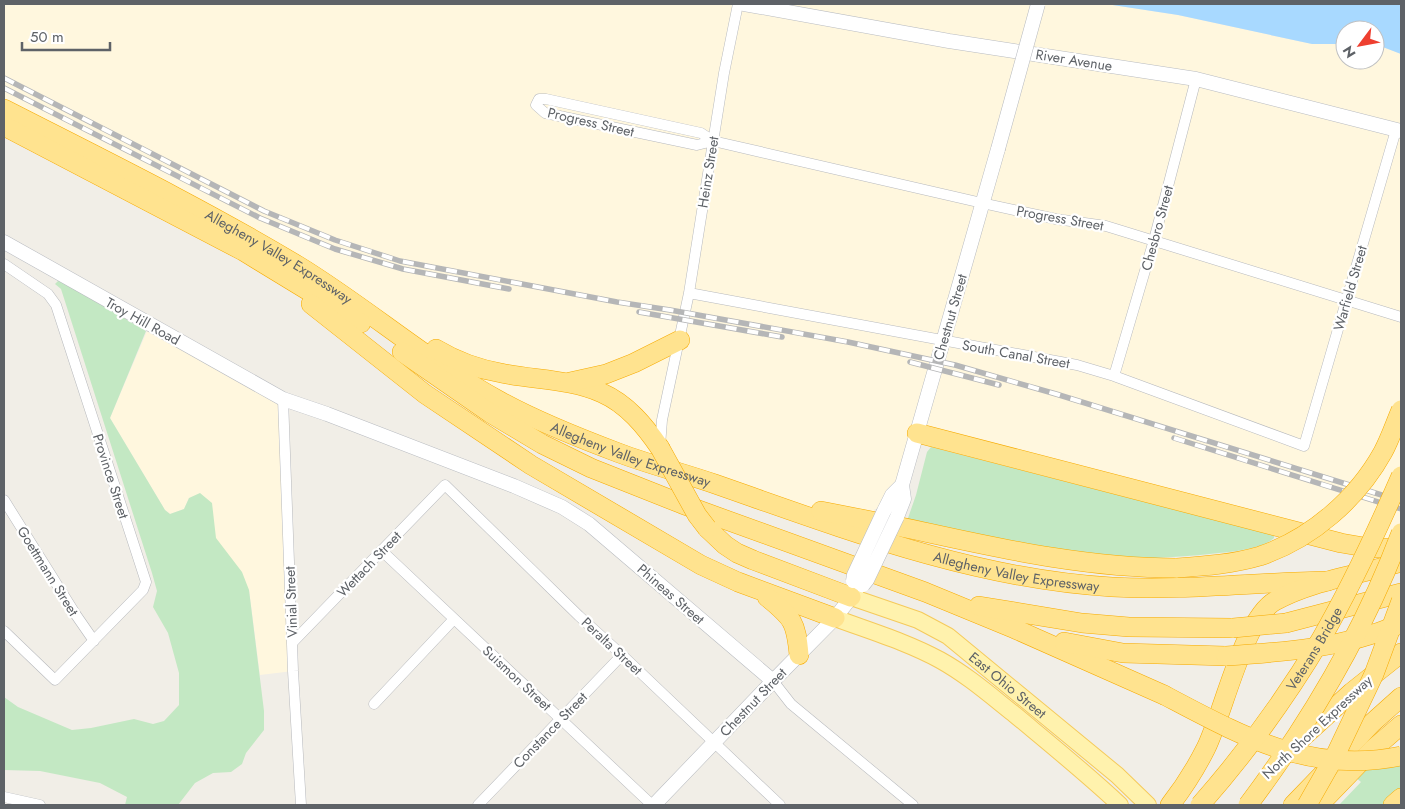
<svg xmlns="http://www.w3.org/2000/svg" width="1405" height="809" viewBox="0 0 1405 809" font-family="Jost,sans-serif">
	<rect width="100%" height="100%" fill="#f1eee7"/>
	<path fill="#fff7de" d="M 4,4 L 1106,4 L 1178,15 L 1312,44 L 1345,44 L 1345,60 L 1375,60 L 1375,44 L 1401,54 L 1401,548 L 917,433 L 884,511 L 875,509 L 868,521 L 797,506 L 543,422 L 4,109 Z
		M 150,324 L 283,399 L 293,671 L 260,675 L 249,590 L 189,498 L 184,509 L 170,514 L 165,510 L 110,418 Z"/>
	<path fill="#c3e8c3" d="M 59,280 L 146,331 L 110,418 L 165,510 L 170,514 L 184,509 L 189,498 L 200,493 L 212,503 L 216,538 L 242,572 L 249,590 L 264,711 L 264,730 L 246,753 L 242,764 L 231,772 L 213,773 L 195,783 L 178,805 L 125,805 L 127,797 L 100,783 L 40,771 L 4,770 L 4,697 L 18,707 L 72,730 L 91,728 L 134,719 L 153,724 L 164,721 L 179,705 L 179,673 L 168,633 L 153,607 L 157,591 L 152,573 L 61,289 L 55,284 Z
		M 931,447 L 1274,535 L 1274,538 C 1264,548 1233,552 1219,553 C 1167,559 1112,561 1060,553 C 1009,544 958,531 907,521 L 916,495 L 927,452 Z
		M 1401,765 L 1401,789 L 1384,805 L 1339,805 L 1361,782 L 1355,777 L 1364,769 Z"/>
	<path fill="#a8d9ff" d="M 1106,4 L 1401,4 L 1401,54 L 1375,44 L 1375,30 L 1345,30 L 1345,44 L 1312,44 L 1178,15 Z"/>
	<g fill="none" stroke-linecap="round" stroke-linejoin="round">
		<defs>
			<path id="street" d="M 713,141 L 697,145 L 545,113 L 536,105 L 539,99 L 546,99 L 701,133 L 713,141 L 982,203 L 1056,219 L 1106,226 L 1401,317
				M 4,264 L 48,294 L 56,305 L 146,582 L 143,590 L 55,680 L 4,631
				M 689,293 L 1077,365 L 1114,376 L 1304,446 L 1396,130
				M 1114,376 L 1154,240 L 1196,79
				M 283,399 L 293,671 L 301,805
				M 660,446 L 662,420 L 689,293 L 724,73 L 738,4
				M 4,500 L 76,615 L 94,641
				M 382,551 L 652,805
				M 293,642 L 445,485 L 579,616 L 622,655 L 780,805
				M 773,681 L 791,704 L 913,805
				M 374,704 L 454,619
				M 4,797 L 40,805
				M 478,805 L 622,655"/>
			<path id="secondary" d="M 744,4 L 949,41 L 1196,79 L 1401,131
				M 4,242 L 283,399 L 327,414 L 514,486 L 562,507 L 589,524 L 773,681
				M 884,511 L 892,495 L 902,485
				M 897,517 L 904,499 L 902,485 L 998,149
				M 654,805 L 773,681 L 835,618 L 856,591"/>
			<g id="primary">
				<path id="s1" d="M 851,597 L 918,620 L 948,636 L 1117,775 L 1148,805"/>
				<path d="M 835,618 C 870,631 907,642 940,660 C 967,675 990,695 1014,714 C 1050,744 1086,773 1120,805"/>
			</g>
			<g id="highway">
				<path id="s2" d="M 4,109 C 102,159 202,208 297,265 C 366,307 428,362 500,401 C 538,422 579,438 619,453 C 651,465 683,473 715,484 C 844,529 974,579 1112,587 C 1184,591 1256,582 1328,581"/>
				<path d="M 4,126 L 243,251 L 361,323"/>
				<path d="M 311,304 L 425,394 L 531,465 L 701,565 L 738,582 L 835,618"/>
				<path d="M 436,349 C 456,361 478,369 501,373 C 535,380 570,379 602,393 C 627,404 645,426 660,448"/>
				<path d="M 402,352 L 490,413 L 542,444 L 591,468 L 682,504 L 925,592 L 1015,629 L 1164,695"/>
				<path d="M 570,382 L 606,374 L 634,363 L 680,340"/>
				<path d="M 917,433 L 1341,543 L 1370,548 L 1401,548"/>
				<path d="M 821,511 C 857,518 893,525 929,533 C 1011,551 1092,568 1177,568"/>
				<path d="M 707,528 L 725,545 L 737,553 L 753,560 L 851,597"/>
				<path d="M 767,597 C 793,618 796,622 799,655"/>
				<path d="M 979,606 L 1082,623 L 1129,627 L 1233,628"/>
				<path d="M 1286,623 L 1401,593"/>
				<path d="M 1064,642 L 1123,653 L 1226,656"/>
				<path d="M 1294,745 L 1352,692 L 1401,653"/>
				<path d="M 1170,805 C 1184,787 1196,768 1206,748 C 1223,714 1244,618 1275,601 C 1313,580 1360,575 1401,562"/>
				<path d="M 1293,805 L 1372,723 L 1401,697"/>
				<path d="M 1319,805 L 1372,750 L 1401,725"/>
				<path d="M 1393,805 L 1401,798"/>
			</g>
		</defs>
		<use href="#street" stroke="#b7b9bd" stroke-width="11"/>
		<use href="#secondary" stroke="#b8bbc0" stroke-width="15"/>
		<use href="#primary" stroke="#f5ca5b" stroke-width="18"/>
		<use href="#highway" stroke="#f7ab00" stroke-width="20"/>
		<use href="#street" stroke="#fff" stroke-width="10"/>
		<use href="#secondary" stroke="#fff" stroke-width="14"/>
		<use href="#primary" stroke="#fff2ad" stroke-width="16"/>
		<use href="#highway" stroke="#ffe38f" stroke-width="19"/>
		<defs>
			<path id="rail" d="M 4,78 L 264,211 L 335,240 L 400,261 L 617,302 L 670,310 L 848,342 L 955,365 L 1056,394 L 1401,501
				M 4,88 L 260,218 L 335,249 L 403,269 L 509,289
				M 639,312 L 782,337
				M 910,362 L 999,385
				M 1174,438 L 1401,509"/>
		</defs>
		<use href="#rail" stroke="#b5b6b7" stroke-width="5.5"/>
		<use href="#rail" stroke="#fff" stroke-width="4" stroke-dasharray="11" stroke-linecap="butt"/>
		<defs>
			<path id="secondary-bridge" d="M 998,149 L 1038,4
				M 853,581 L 854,575 L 884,511
				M 863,585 L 867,580 L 897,517"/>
			<g id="highway-bridge">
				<path d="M 660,448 L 697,515 L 707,528"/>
				<path d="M 1177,568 C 1205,566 1233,564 1260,556 C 1311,539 1357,499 1383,452 C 1390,439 1395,424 1401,410"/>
				<path d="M 1233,628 L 1286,623"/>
				<path d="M 1226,656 C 1285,652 1343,648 1398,625"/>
				<path d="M 1164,695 C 1242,736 1310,775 1401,756"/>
				<path id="s3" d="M 1200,805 C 1245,754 1286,698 1321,639 C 1351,587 1377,531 1401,476"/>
				<path d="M 1248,805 C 1311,721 1364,631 1401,533"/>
				<path d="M 1307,805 L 1336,754 L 1374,674 L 1401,601"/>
			</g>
		</defs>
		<use href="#secondary-bridge" stroke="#b8bbc0" stroke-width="15" stroke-linecap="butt"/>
		<use href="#highway-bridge" stroke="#f7ab00" stroke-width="20" stroke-linecap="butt"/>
		<use href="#secondary-bridge" stroke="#fff" stroke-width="14"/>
		<use href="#highway-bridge" stroke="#ffe38f" stroke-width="19"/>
	</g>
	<g text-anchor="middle" stroke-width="4.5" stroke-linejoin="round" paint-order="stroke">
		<g font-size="14" fill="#5e6267" stroke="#fff">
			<text transform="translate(1074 60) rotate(9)" y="5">River Avenue</text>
			<text transform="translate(591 122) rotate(13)" y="5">Progress Street</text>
			<text transform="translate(708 172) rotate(-81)" y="5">Heinz Street</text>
			<text transform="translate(1060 218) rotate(10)" y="5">Progress Street</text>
			<text transform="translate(1157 228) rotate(-75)" y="5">Chesbro Street</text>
			<text dy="5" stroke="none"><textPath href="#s2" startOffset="312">Allegheny Valley Expressway</textPath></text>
			<text transform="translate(1350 288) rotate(-74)" y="5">Warfield Street</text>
			<text transform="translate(950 317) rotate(-74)" y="5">Chestnut Street</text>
			<text transform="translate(143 321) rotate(29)" y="5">Troy Hill Road</text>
			<text transform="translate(1016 354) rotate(10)" y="5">South Canal Street</text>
			<text dy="5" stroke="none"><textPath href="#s2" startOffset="718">Allegheny Valley Expressway</textPath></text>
			<text transform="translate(111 476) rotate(72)" y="5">Province Street</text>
			<text transform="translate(369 564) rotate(-46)" y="5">Wettach Street</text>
			<text transform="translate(48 571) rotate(58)" y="5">Goettmann Street</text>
			<text dy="5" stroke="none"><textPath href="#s2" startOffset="1122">Allegheny Valley Expressway</textPath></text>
			<text transform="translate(671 594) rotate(41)" y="5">Phineas Street</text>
			<text transform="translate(291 602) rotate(-92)" y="5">Vinial Street</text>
			<text transform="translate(612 646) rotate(43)" y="5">Peralta Street</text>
			<text dy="5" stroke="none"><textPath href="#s3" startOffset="194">Veterans Bridge</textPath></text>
			<text transform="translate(517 678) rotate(43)" y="5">Suismon Street</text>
			<text dy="5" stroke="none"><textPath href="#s1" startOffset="182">East Ohio Street</textPath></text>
			<text transform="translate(753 702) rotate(-46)" y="5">Chestnut Street</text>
			<text transform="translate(1317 727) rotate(-43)" y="5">North Shore Expressway</text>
			<text transform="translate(550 730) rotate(-46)" y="5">Constance Street</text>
		</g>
	</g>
	<rect width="1405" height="809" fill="none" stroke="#5e6267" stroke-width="10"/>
	<g transform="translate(1360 45) rotate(238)"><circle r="24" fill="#ffffff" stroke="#bfc0c2"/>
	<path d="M0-4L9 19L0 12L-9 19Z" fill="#ee3f30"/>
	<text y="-8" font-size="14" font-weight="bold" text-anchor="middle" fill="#5e6267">N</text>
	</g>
	<path d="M22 42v8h88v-8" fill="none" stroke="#5e6267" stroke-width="2.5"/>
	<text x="30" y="42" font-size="15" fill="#5e6267" stroke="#ffffff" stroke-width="4" paint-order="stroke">50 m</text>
</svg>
